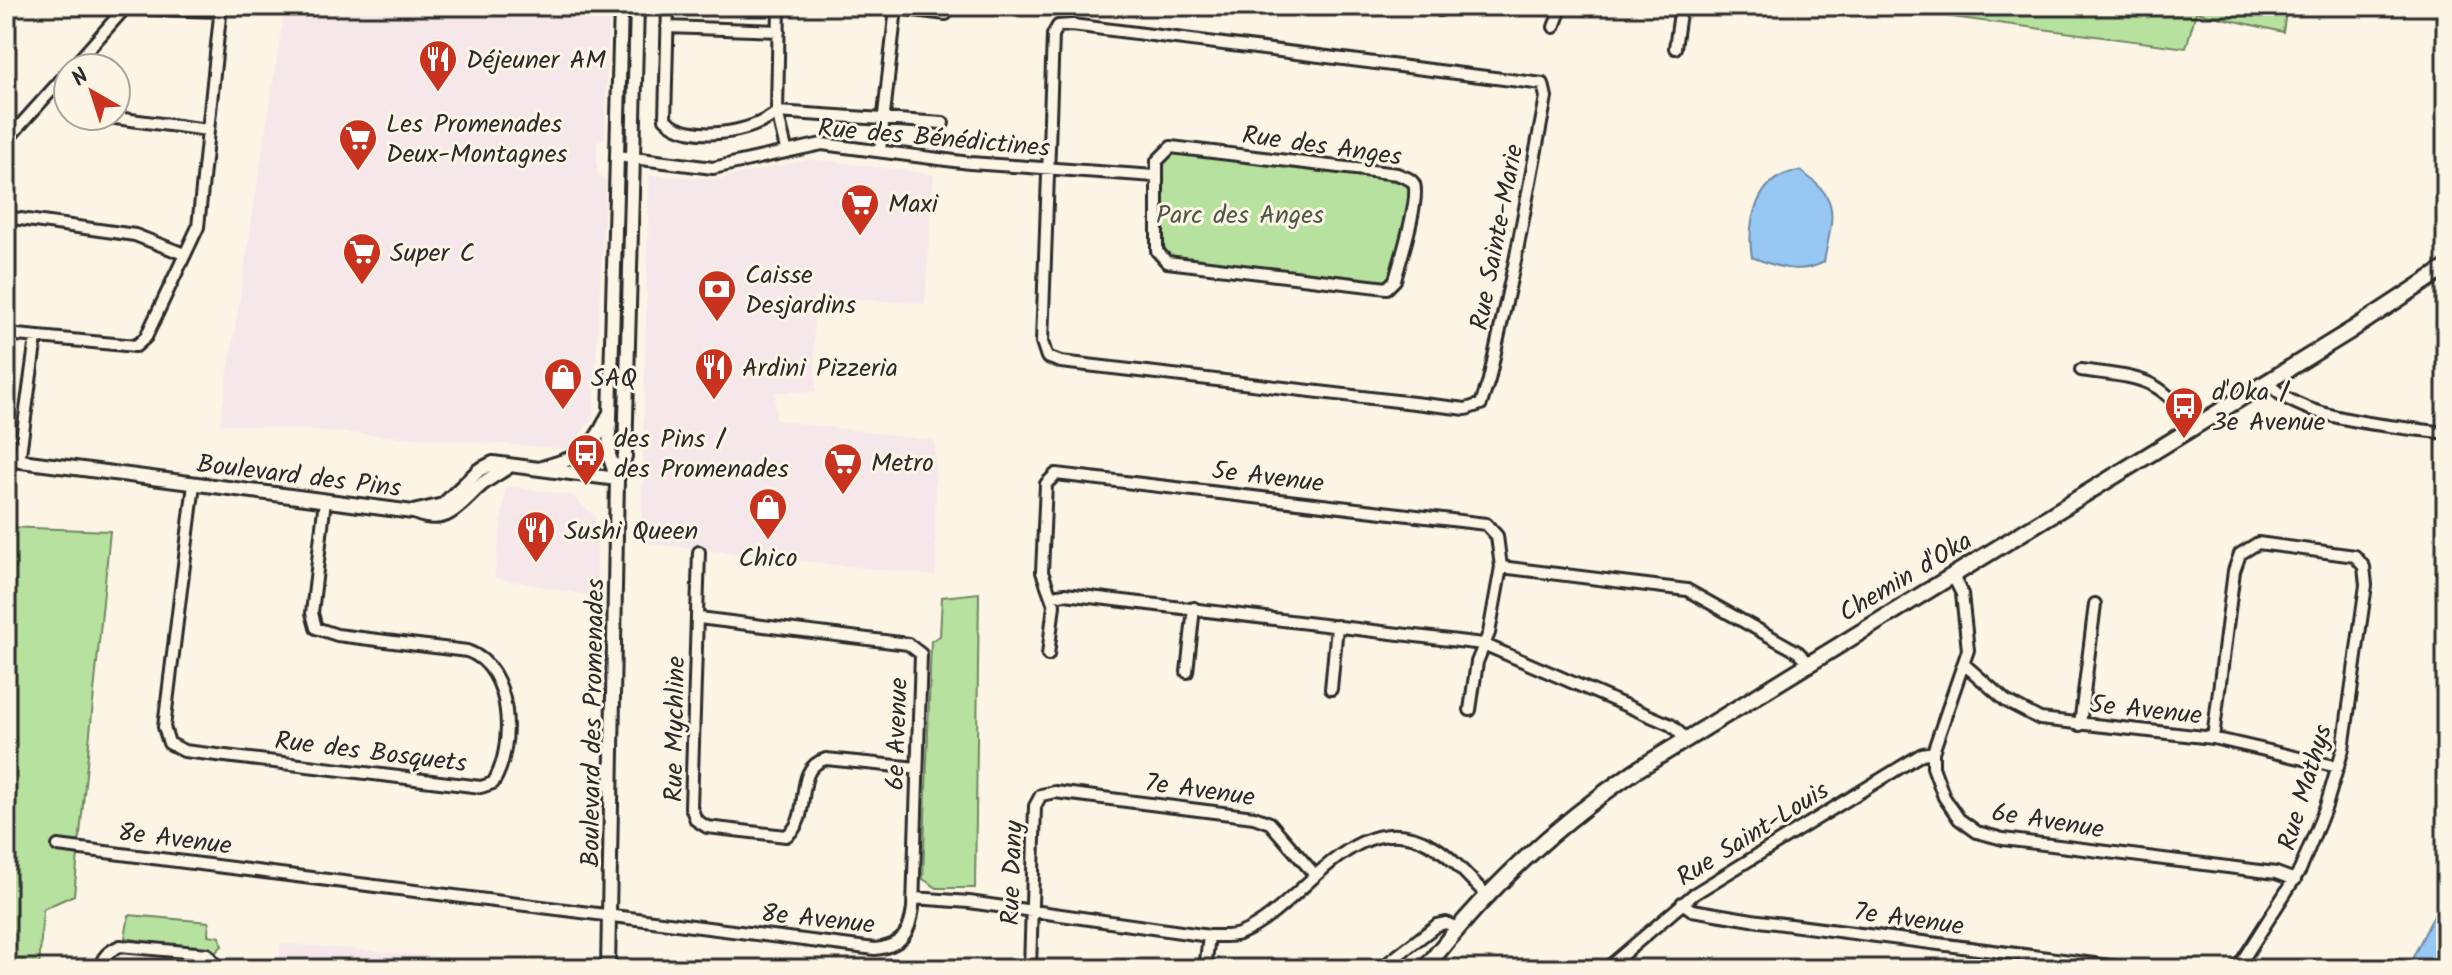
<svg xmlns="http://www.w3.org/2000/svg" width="2452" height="975" viewBox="0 0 2452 975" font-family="Kalam,sans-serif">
	<rect width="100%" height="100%" fill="#fcf5e5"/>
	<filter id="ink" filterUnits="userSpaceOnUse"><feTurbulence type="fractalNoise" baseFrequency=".0125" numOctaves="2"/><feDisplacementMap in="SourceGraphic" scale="16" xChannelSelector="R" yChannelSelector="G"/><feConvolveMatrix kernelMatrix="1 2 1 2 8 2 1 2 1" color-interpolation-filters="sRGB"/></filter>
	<g filter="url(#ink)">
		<path fill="#f6e8ea" d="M 285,6 L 609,6 L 605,137 L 597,143 L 597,172 L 606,181 L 593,419 L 567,449 L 220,424 Z
			M 812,159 L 934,174 L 925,304 L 813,296 L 816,392 L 775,392 L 776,420 L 935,441 L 936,576 L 641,543 L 649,175 L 716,179 Z
			M 506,486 L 571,495 L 596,517 L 598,597 L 494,578 Z
			M 280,943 L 582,969 L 280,969 Z"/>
		<path fill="#b7e19e" stroke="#718664" stroke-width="2" d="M 1869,6 L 2287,6 L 2283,32 L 2196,12 L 2186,48 Z
			M 1171,147 L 1397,174 L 1415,186 L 1401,257 L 1387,288 L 1167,262 L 1157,251 L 1157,161 Z
			M 6,527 L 110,531 L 74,895 L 43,909 L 39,969 L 6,969 Z
			M 979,593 L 975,888 L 937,888 L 923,879 L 931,641 L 940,636 L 942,597 Z
			M 129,915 L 209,922 L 208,935 L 220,937 L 222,946 L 216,952 L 125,938 Z"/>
		<path fill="#97c8f3" stroke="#6c89a3" stroke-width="2" d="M 1800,171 C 1843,199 1832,217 1824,262 C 1800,275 1776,267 1752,257 C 1746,221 1758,174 1800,171 Z
			M 2446,891 L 2446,969 L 2407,969 Z"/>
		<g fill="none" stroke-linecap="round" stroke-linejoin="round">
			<defs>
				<path id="minor" d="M 668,6 L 665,119 C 689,144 754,133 777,112 L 943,123
					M 779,6 L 777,112 L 786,149
					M 882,6 L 946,14
					M 1440,10 L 1442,6
					M 1072,25 L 1543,84 L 1546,97 L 1516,256 L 1489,380 L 1481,404 L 1466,409 L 1061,362 L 1047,357 L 1042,342 L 1053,35 L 1058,26 Z
					M 667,27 L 779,31
					M 1554,27 L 1562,6
					M 1675,48 L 1681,6
					M 72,68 L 125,8 L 221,11
					M 57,85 L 68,97
					M 100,116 L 208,130
					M 6,141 L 68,72
					M 1171,147 L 1397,174 C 1403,177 1411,178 1414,184 C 1420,199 1400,262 1395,280 L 1387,288 L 1167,262 L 1157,251 L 1157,161 Z
					M 880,150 L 896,8
					M 617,156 L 713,168 L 822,144 L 970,163 L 1155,176
					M 6,217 L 135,235 L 184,254
					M 6,334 L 136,346 L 146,337 L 198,227 L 221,6
					M 2081,370 C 2136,378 2163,375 2193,429
					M 2268,382 C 2296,421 2401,427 2446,433
					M 19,461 L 36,338
					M 194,484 L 164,727 L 169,743 L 184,751 L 481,787 L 493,783 C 515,748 514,667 467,651 L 337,635 L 316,628 L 312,613 L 325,500
					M 699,552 L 691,807 L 696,820 L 707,827 L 786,836 C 815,818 790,769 826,759 L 917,768
					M 1501,567 L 1687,590 L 1798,652 L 1809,663
					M 1953,576 L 1962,594 L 1968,650 L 1933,752 L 1933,767 L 1944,797 L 1959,819 L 1977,832 L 2003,839 L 2276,873 L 2295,880
					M 1052,596 L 1065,594 L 1483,644 L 1671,725 L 1686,739
					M 1048,655 L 1054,605 L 1042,572 L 1046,484 L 1056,474 L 1486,524 L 1497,536 L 1501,567 L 1489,633 L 1477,662 L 1470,710
					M 1965,665 L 2006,701 L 2040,719 L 2213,738 L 2338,767
					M 1187,672 L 1194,608
					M 1331,689 L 1337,626
					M 2080,725 L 2095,604
					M 2213,738 L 2234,571 L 2240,554 L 2258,543 L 2355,556 L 2364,567 L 2366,585 L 2343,749 L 2326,806 L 2300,870 L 2237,969
					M 58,846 L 875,949 C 902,946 910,933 913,908 L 921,654 L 908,644 L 699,618
					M 914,898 L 969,902 L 1209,936 C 1219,936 1231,937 1239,934 C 1301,911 1353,799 1433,846 C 1454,858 1469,879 1487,895
					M 1682,903 L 1692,910 L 1752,920 L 2133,969
					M 100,969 C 102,956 109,951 120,946 L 207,954 L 220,969
					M 1030,969 L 1035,806 L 1041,795 L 1055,792 L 1254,817 L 1270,823 L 1315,875
					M 1205,969 L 1209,936
					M 1380,969 L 1437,925 L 1446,923 L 1458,928
					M 1606,969 L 1694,894 L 1922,754 L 1933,752"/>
				<path id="tertiary" d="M 6,459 L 413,512 L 443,505 L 479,470 L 493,463 L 617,479
					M 542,468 C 581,456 591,453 608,416
					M 617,479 L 609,455 L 621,6
					M 416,513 C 448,526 459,504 481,485 C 489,478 499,473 508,467
					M 608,969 L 617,479 L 625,456 L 637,6"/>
				<path id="secondary" d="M 1425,969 C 1484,891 1555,826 1635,771 L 2350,331 L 2446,268"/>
			</defs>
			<use href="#minor" stroke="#2b2b2b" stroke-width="16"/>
			<use href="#tertiary" stroke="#2b2b2b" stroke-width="18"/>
			<use href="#secondary" stroke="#2b2b2b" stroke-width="20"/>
			<use href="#minor" stroke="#fcf5e5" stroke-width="10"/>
			<use href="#tertiary" stroke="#fcf5e5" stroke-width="12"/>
			<use href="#secondary" stroke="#fcf5e5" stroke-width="14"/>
		</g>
	</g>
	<defs>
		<symbol id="restaurant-pin" viewBox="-11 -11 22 30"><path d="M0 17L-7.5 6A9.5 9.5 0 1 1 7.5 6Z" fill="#c8321e" stroke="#fcf5e5"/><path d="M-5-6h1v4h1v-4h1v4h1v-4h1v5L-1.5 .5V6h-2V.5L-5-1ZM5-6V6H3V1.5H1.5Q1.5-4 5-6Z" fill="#fff"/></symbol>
		<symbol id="supermarket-pin" viewBox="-11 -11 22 30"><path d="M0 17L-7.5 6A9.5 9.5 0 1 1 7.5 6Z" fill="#c8321e" stroke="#fcf5e5"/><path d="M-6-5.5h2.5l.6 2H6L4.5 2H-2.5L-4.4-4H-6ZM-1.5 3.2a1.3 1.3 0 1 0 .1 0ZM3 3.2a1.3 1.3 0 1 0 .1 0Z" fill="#fff"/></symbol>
		<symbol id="bank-pin" viewBox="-11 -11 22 30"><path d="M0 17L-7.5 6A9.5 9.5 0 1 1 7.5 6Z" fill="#c8321e" stroke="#fcf5e5"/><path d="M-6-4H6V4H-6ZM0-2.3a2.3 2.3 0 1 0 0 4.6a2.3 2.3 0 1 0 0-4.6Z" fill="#fff"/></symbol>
		<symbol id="shop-pin" viewBox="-11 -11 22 30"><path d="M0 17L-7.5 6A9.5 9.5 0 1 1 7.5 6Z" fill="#c8321e" stroke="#fcf5e5"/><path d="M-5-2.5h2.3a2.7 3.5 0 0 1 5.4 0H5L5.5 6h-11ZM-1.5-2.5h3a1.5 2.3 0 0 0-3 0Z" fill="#fff"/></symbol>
		<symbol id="bus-pin" viewBox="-11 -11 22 30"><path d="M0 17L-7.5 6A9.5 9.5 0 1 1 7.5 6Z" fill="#c8321e" stroke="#fcf5e5"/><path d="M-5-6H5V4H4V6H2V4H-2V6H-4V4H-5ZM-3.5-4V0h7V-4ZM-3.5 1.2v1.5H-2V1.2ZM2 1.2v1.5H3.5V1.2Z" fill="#fff"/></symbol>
	</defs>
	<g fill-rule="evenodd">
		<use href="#restaurant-pin" x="416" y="37" width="44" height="60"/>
		<use href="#supermarket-pin" x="336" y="116" width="44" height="60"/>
		<use href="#supermarket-pin" x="838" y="181" width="44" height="60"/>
		<use href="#supermarket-pin" x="340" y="230" width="44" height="60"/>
		<use href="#bank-pin" x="695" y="267" width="44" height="60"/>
		<use href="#restaurant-pin" x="692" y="345" width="44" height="60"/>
		<use href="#shop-pin" x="541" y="355" width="44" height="60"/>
		<use href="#bus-pin" x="2162" y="384" width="44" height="60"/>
		<use href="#bus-pin" x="564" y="431" width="44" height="60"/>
		<use href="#supermarket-pin" x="821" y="440" width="44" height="60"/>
		<use href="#shop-pin" x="746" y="485" width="44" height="60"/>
		<use href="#restaurant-pin" x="514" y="508" width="44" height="60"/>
	</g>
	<g text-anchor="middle" stroke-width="6" stroke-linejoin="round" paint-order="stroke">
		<g font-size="26" fill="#2b2b2b" stroke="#fcf5e5" text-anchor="start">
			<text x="466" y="68">Déjeuner AM</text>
			<text x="386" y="132">Les Promenades<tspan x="386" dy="30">Deux-Montagnes</tspan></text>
			<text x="888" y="212">Maxi</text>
			<text x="390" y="261">Super C</text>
			<text x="745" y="283">Caisse<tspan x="745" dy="30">Desjardins</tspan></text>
			<text x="742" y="376">Ardini Pizzeria</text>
			<text x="591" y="386">SAQ</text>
			<text x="2212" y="400">d'Oka /<tspan x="2212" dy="30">3e Avenue</tspan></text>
			<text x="614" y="447">des Pins /<tspan x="614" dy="30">des Promenades</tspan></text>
			<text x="871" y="471">Metro</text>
			<text x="564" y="539">Sushi Queen</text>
			<text x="768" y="566" text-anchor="middle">Chico</text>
		</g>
		<g font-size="26" fill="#2b2b2b" stroke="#fcf5e5">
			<text transform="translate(934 137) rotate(5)" y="9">Rue des Bénédictines</text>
			<text transform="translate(1322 145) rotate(8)" y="9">Rue des Anges</text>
			<text transform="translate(1496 237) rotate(-79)" y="9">Rue Sainte-Marie</text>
			<text transform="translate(299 475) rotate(7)" y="9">Boulevard des Pins</text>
			<text transform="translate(1268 476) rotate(7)" y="9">5e Avenue</text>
			<text transform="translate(1905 576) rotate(-31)" y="9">Chemin d'Oka</text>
			<text transform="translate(2146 709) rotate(6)" y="9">5e Avenue</text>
			<text transform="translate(592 723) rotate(-89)" y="9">Boulevard des Promenades</text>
			<text transform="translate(674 729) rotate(-89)" y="9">Rue Mychline</text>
			<text transform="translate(896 734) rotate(-88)" y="9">6e Avenue</text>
			<text transform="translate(371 751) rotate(7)" y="9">Rue des Bosquets</text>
			<text transform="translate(2304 787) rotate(-73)" y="9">Rue Mathys</text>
			<text transform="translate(1200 789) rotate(8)" y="9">7e Avenue</text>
			<text transform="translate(2048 820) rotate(9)" y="9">6e Avenue</text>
			<text transform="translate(1752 833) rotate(-32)" y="9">Rue Saint-Louis</text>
			<text transform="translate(175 838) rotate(7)" y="9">8e Avenue</text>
			<text transform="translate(1011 873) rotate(-88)" y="9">Rue Dany</text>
			<text transform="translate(818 918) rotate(6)" y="9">8e Avenue</text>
			<text transform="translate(1909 918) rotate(8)" y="9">7e Avenue</text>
		</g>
		<g font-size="26" fill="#4e5848" stroke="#fcf5e5">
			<text x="1240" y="223">Parc des Anges</text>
		</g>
	</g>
	<rect width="2452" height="975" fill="none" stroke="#fcf5e5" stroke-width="32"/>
	<rect x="16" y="16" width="2420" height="943" fill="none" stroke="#2b2b2b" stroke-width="3" filter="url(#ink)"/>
	<g transform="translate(92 92) rotate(321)"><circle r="38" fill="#fcf5e5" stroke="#a8a49b" stroke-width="2"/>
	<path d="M0-6L14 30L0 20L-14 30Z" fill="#c8321e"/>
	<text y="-12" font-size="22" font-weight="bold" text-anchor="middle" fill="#2b2b2b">N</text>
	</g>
</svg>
